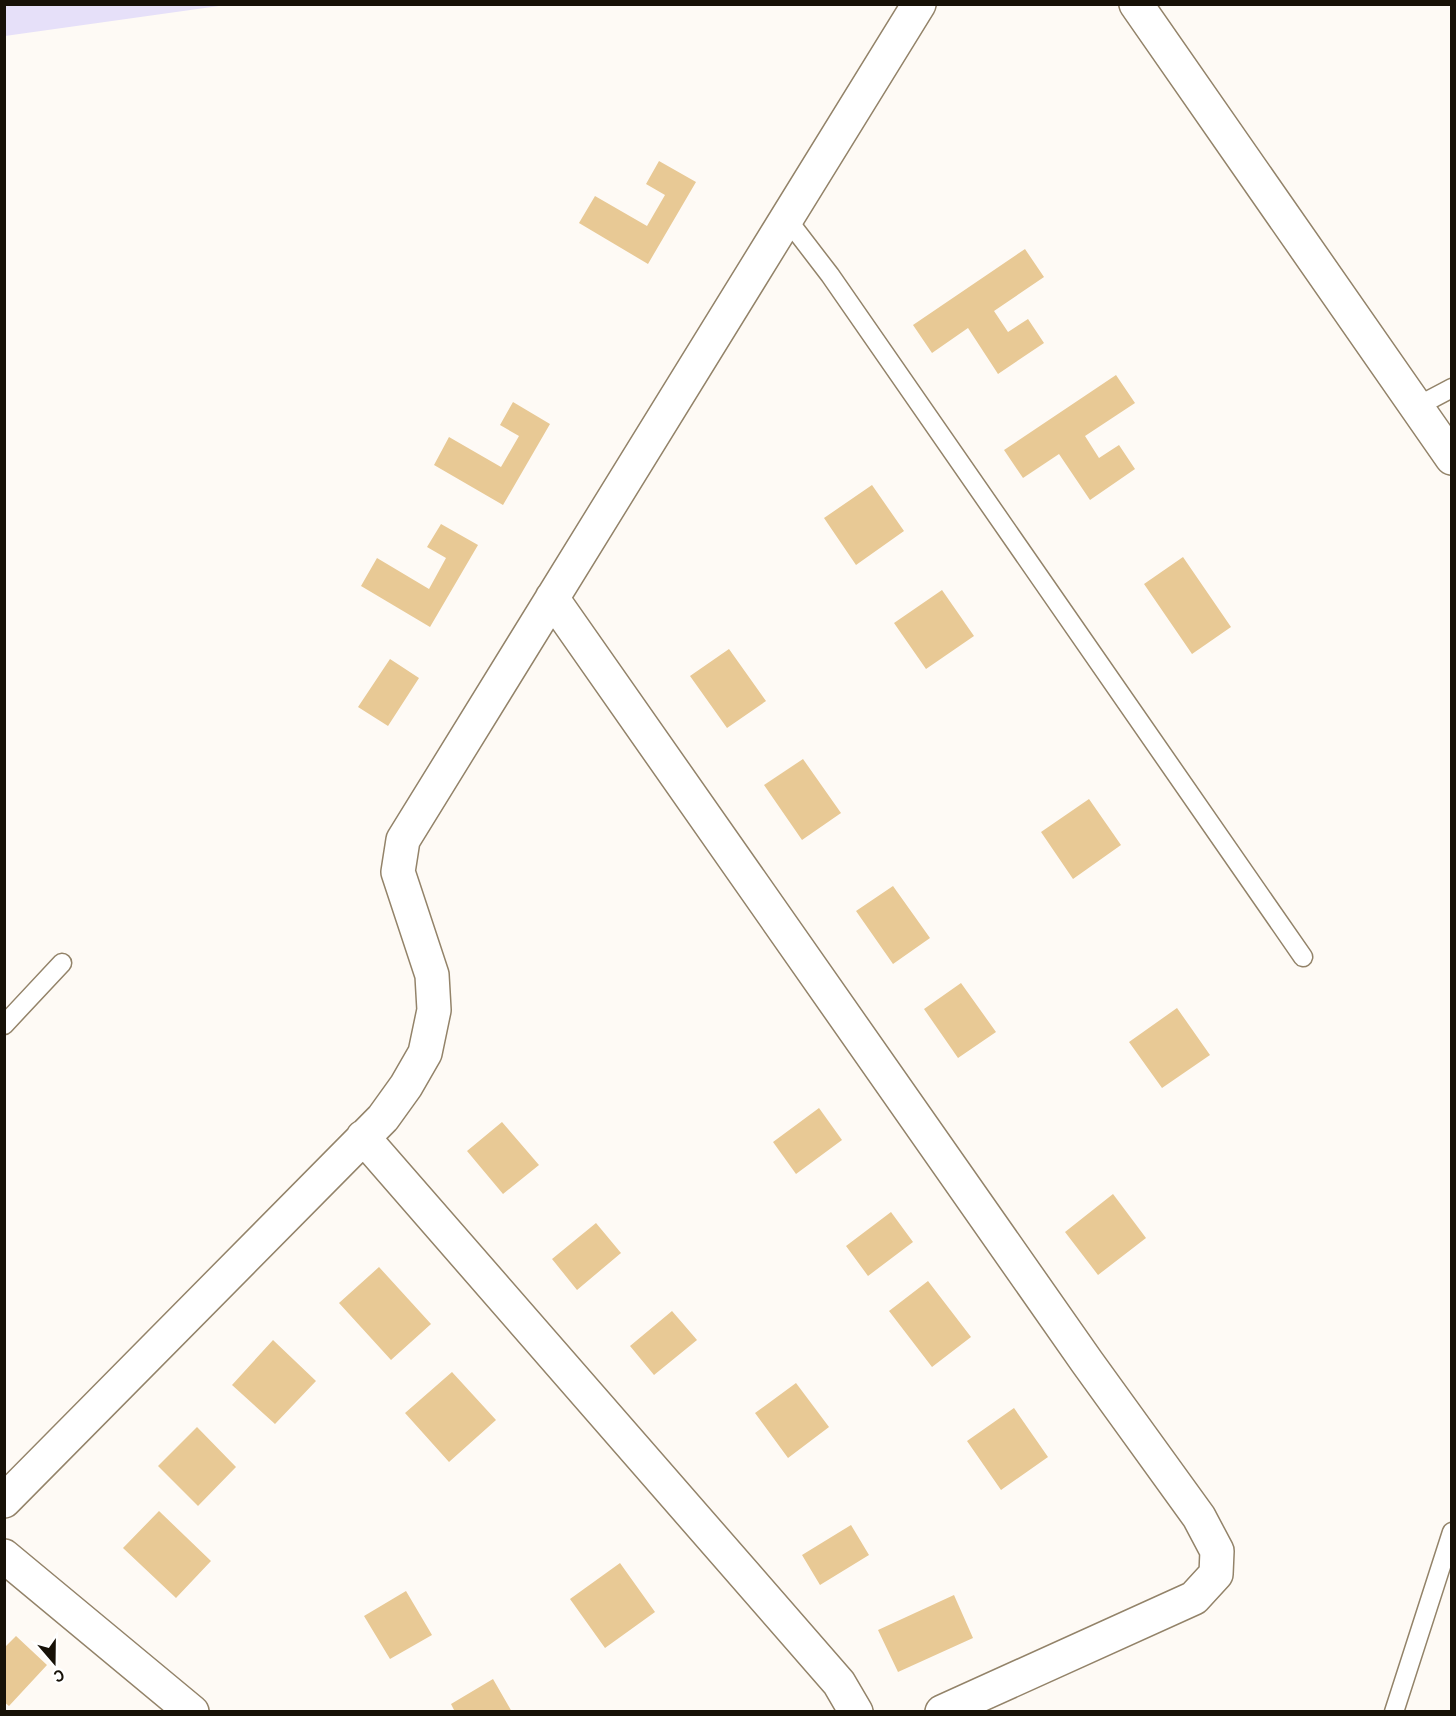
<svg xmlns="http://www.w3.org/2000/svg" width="1456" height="1716" viewBox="0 0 1456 1716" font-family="Overpass,sans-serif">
	<rect width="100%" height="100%" fill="#fefaf5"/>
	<path fill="#e6e0f9" d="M 4,5 L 5,4 L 226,5 L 5,36 Z"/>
	<path fill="#e8c995" d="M 659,161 L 696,182 L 648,264 L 579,223 L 595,196 L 647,226 L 665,195 L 646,184 Z
		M 1025,249 L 1044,277 L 994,311 L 1008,332 L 1028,319 L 1044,343 L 998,374 L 968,328 L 932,353 L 913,325 Z
		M 1116,375 L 1135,403 L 1085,436 L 1099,458 L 1119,445 L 1135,469 L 1090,500 L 1059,454 L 1023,478 L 1004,450 Z
		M 513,402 L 550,424 L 503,505 L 434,465 L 449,437 L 501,467 L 519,436 L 500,425 Z
		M 872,485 L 904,531 L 856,565 L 824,518 Z
		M 441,524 L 478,545 L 430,627 L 361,586 L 377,558 L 429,589 L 446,558 L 427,547 Z
		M 1183,557 L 1231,627 L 1192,654 L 1144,584 Z
		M 942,590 L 974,636 L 926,669 L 894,623 Z
		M 729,649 L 766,701 L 727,728 L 690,676 Z
		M 390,659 L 419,678 L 388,726 L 358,707 Z
		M 803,759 L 841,813 L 802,840 L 764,785 Z
		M 1089,799 L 1121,845 L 1073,879 L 1041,832 Z
		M 893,886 L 930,938 L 893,964 L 856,911 Z
		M 961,983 L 996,1032 L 958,1058 L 924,1009 Z
		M 1177,1008 L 1210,1055 L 1162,1088 L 1129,1042 Z
		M 819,1108 L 842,1140 L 796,1174 L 773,1142 Z
		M 502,1122 L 539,1165 L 503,1194 L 467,1151 Z
		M 1113,1194 L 1146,1238 L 1098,1275 L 1065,1232 Z
		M 891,1212 L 913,1242 L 868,1276 L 846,1246 Z
		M 596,1223 L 621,1253 L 577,1290 L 552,1259 Z
		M 379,1267 L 431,1324 L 391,1360 L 339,1303 Z
		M 928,1281 L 971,1337 L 932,1367 L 889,1311 Z
		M 672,1311 L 697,1340 L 654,1375 L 630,1346 Z
		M 273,1340 L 316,1381 L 275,1424 L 232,1385 Z
		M 452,1372 L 496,1420 L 449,1462 L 405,1413 Z
		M 796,1383 L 829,1427 L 788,1458 L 755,1413 Z
		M 1014,1408 L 1048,1457 L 1001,1490 L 967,1441 Z
		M 197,1427 L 236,1467 L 198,1506 L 158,1466 Z
		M 159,1511 L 211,1561 L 176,1598 L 123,1548 Z
		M 851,1525 L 869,1555 L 820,1585 L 802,1555 Z
		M 620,1563 L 655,1612 L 605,1648 L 570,1599 Z
		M 406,1591 L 432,1635 L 390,1659 L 364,1616 Z
		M 954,1595 L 973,1638 L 898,1672 L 878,1630 Z
		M 16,1636 L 47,1665 L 9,1706 L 4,1702 L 4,1648 Z
		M 493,1679 L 512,1712 L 455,1712 L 451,1704 Z"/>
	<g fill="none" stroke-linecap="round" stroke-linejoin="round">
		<defs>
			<path id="lane" d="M 787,219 L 830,275 L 1303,957
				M 1416,407 L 1452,388
				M 4,1025 L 62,963
				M 1394,1712 L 1452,1532"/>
			<path id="street" d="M 1136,4 L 1452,458
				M 552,598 L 1087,1362 L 1199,1517 L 1217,1551 L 1216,1574 L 1194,1598 L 942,1712
				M 363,1137 L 839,1683 L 856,1712
				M 4,1501 L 383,1118 L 406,1086 L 425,1053 L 434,1010 L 432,975 L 398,872 L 403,840 L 919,4
				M 4,1556 L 192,1712"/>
		</defs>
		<use href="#lane" stroke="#938369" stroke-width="21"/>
		<use href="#street" stroke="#938369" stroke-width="36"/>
		<use href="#lane" stroke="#fff" stroke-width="18"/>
		<use href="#street" stroke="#fff" stroke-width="33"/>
	</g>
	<rect width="1456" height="1716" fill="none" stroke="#171107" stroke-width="12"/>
	<g transform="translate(54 1662) rotate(160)" stroke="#ffffff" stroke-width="4.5" paint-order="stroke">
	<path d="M0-4.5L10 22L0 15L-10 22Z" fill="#171107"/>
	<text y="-9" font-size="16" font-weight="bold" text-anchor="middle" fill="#171107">С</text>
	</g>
</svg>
